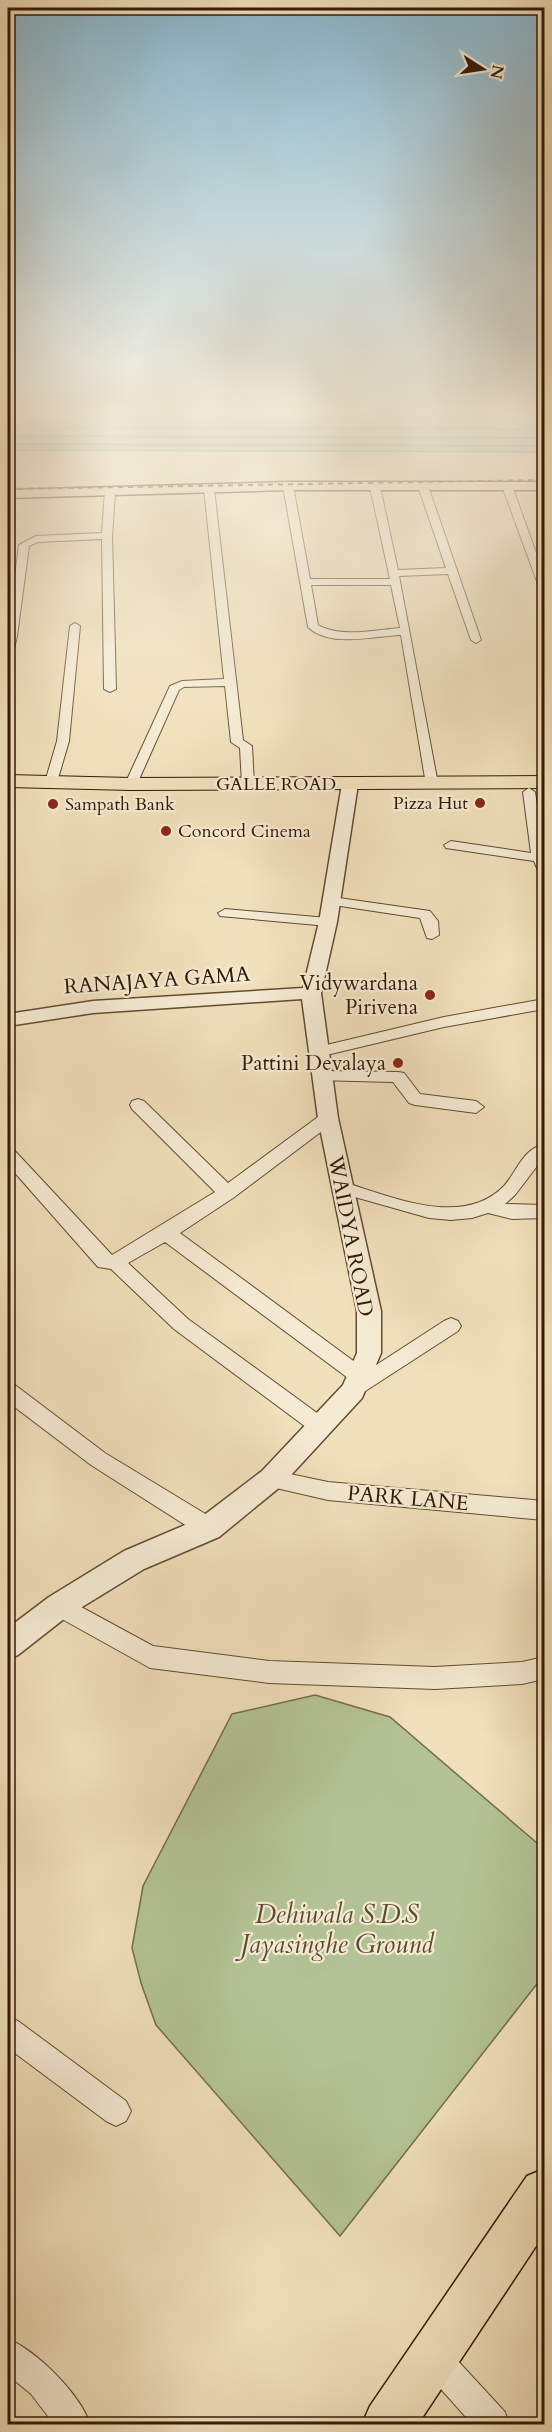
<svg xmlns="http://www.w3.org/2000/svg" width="552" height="2432" viewBox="0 0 552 2432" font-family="Cardo,serif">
	<rect width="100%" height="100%" fill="#f0e0bb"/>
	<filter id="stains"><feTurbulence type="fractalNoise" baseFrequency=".00333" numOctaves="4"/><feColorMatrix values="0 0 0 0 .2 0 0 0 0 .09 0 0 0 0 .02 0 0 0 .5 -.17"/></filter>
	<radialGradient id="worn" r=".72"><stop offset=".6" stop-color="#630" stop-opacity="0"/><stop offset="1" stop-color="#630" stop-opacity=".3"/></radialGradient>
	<path fill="#b3c395" stroke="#746e4d" stroke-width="1.5" d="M 315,1695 L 390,1717 L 544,1849 L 544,1975 L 340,2236 L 156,2025 L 141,1983 L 132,1948 L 143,1886 L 232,1714 Z"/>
	<path fill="#9bbeab" stroke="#727c69" stroke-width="1.5" d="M 8,409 L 544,409 L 544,452 L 8,450 Z"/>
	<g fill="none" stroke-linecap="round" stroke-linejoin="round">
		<path stroke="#686c58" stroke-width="1.5" d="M 8,427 L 544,429
			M 8,436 L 544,438
			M 8,444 L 544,446"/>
		<defs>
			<path id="minor" d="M 288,483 L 293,486 L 310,579 L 390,579 L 370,487 L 375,484 L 380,487 L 398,570 L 446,568 L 418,486 L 423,483 L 428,486 L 481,640 L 476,643 L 471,640 L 448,574 L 399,576 L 438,784 L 436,787 L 432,788 L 426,784 L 401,635 C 375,636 329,648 308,627 L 283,486 ZM 311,585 L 391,585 L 400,628 C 375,630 341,638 318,625 Z
				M 507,483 L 512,486 L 544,575 L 544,590 L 539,587 L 502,486 Z
				M 209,486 L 214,489 L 243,740 L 252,746 L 254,784 L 248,788 L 242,784 L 240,748 L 231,742 L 225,686 L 184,687 L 179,690 L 137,784 L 131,788 L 127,787 L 125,784 L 170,686 L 182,681 L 224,679 L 204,489 Z
				M 110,489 L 115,492 L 112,536 L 116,689 L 110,692 L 104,689 L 102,539 L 38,542 L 29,546 L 17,636 L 14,649 L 8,652 L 8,629 L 19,545 L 36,536 L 102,533 L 105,492 Z
				M 75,623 L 80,626 L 69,741 L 57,782 L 51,786 L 45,782 L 57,741 L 70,626 Z
				M 529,788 L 535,792 L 544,850 L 544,874 L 539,873 L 534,861 L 446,848 L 444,845 L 451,841 L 531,853 L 523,792 Z
				M 332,897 L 430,911 L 438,921 L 439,935 L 432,939 L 427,938 L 420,918 L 327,904 L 325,901 Z
				M 225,909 L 328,918 L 335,922 L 328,926 L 220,916 L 218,913 Z
				M 544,999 L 544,1009 L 444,1027 L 318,1057 L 310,1052 L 318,1047 L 444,1017 Z
				M 321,1071 L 398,1072 L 404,1073 L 420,1094 L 476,1101 L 484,1107 L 476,1113 L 415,1105 L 409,1103 L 393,1082 L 315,1080 L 313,1076 L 315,1072 Z
				M 138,1099 L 144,1101 L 228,1183 L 322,1114 L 334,1114 L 336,1118 L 334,1122 L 233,1198 L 180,1233 L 367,1371 L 444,1321 L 451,1318 L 458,1321 L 461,1326 L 458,1331 L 353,1399 L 346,1397 L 343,1391 L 352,1381 L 165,1242 L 128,1263 L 188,1319 L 328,1421 L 331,1427 L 328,1433 L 321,1436 L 314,1433 L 174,1329 L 111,1269 L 98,1267 L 8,1165 L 8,1148 L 14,1150 L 112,1255 L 215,1192 L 132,1109 L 130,1105 L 132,1101 Z
				M 544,1144 L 544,1157 L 515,1195 L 505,1204 L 544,1205 L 544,1218 L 512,1219 L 488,1213 L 472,1218 L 451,1220 L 429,1218 L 337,1192 L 334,1188 L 337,1184 L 343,1182 C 391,1196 462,1229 504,1186 C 518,1170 522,1150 544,1144 Z
				M 8,1383 L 15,1385 L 105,1453 L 217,1521 L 220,1528 L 217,1535 L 209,1538 L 201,1535 L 91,1465 L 8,1402 Z
				M 271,1470 L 328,1482 L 544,1501 L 544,1520 L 328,1500 L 263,1485 L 260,1479 L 263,1473 Z
				M 59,1595 L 153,1646 L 269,1661 L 435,1667 L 522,1662 L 544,1657 L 544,1679 L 522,1684 L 435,1689 L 269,1683 L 150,1668 L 51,1613 L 48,1606 L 51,1599 Z
				M 8,2017 L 18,2021 L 126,2101 L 131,2111 L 126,2121 L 116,2126 L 106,2121 L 8,2048 Z
				M 8,2339 C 37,2351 80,2394 90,2424 L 54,2424 L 31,2394 L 8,2375 Z
				M 435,2343 L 446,2348 L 505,2412 L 509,2424 L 472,2424 L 424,2370 L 419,2359 L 424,2348 Z"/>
			<path id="tertiary" d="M 350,779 L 358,784 L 337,922 L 321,993 L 338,1118 L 381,1311 L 381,1353 L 362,1398 L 280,1487 L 219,1537 L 144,1569 L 69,1615 L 18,1655 L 8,1659 L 8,1628 L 49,1597 L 124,1551 L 199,1519 L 262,1471 L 343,1385 L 357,1353 L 357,1311 L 318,1118 L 302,999 L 93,1013 L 8,1026 L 8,1014 L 93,1001 L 303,988 L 319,922 L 342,784 Z"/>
			<path id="primary" d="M 288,482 L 544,482 L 544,490 L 288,490 L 8,498 L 8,490 Z
				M 544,2169 L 544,2234 L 418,2424 L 362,2424 L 370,2406 L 527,2176 Z"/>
			<path id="trunk" d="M 8,775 L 131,778 L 544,776 L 544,788 L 131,790 L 8,787 Z"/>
		</defs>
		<use href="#minor" stroke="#634b32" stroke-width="2"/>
		<use href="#tertiary" stroke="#634b32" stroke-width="3"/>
		<use href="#primary" stroke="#341905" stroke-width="3"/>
		<use href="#trunk" stroke="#341905" stroke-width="2"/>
		<use href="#minor" fill="#f5ebd3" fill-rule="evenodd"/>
		<use href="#tertiary" fill="#f5ebd3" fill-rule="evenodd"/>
		<use href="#primary" fill="#f0e0bb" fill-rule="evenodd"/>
		<use href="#trunk" fill="#f0e0bb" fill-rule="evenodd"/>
		<path stroke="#341905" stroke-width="2" stroke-dasharray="5 5" stroke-linecap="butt" d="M 8,489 L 544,480"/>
	</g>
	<linearGradient id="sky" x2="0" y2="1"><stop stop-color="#89b8d0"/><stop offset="0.55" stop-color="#f8f1e0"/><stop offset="1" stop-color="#f8f1e0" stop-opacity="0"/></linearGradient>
	<rect width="552" height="749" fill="url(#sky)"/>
	<g fill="#8f2418" stroke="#f5ebd3" stroke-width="2">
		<circle cx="480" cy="803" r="6"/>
		<circle cx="53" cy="804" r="6"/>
		<circle cx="166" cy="831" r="6"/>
		<circle cx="430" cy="995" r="6"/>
		<circle cx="398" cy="1063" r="6"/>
	</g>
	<g text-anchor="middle" stroke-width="4.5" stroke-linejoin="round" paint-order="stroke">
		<g font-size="18" fill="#341905" stroke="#f5ebd3">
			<text x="276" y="790">GALLE ROAD</text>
		</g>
		<g font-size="18" fill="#341905" stroke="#f5ebd3" text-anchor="start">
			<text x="468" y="809" text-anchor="end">Pizza Hut</text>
			<text x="65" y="810">Sampath Bank</text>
			<text x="178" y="837">Concord Cinema</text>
		</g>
		<g font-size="21" fill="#341905" stroke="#f5ebd3">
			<text transform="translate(157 980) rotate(-4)" y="7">RANAJAYA GAMA</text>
			<text transform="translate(351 1236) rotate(79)" y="7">WAIDYA ROAD</text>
			<text transform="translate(408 1498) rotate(5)" y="7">PARK LANE</text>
		</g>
		<g font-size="21" fill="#341905" stroke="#f5ebd3" text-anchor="end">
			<text x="418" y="990">Vidywardana<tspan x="418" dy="24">Pirivena</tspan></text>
			<text x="386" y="1070">Pattini Devalaya</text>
		</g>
		<g font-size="26" font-style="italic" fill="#5a4c30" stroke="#f5ebd3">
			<text x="337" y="1923">Dehiwala S.D.S<tspan x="337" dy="30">Jayasinghe Ground</tspan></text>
		</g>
	</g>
	<rect width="552" height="2432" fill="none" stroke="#f0e0bb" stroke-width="30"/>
	<rect x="9" y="9" width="534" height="2414" fill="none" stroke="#341905" stroke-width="3"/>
	<rect x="15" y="15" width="522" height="2402" fill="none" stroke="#341905" stroke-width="1.5"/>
	<g transform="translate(483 69) rotate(102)" stroke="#f5ebd3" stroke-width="4.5" paint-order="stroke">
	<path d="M0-4.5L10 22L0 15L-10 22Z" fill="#341905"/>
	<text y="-9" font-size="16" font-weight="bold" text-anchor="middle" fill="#341905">N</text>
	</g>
	<rect width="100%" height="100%" filter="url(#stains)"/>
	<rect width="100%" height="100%" fill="url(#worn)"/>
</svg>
